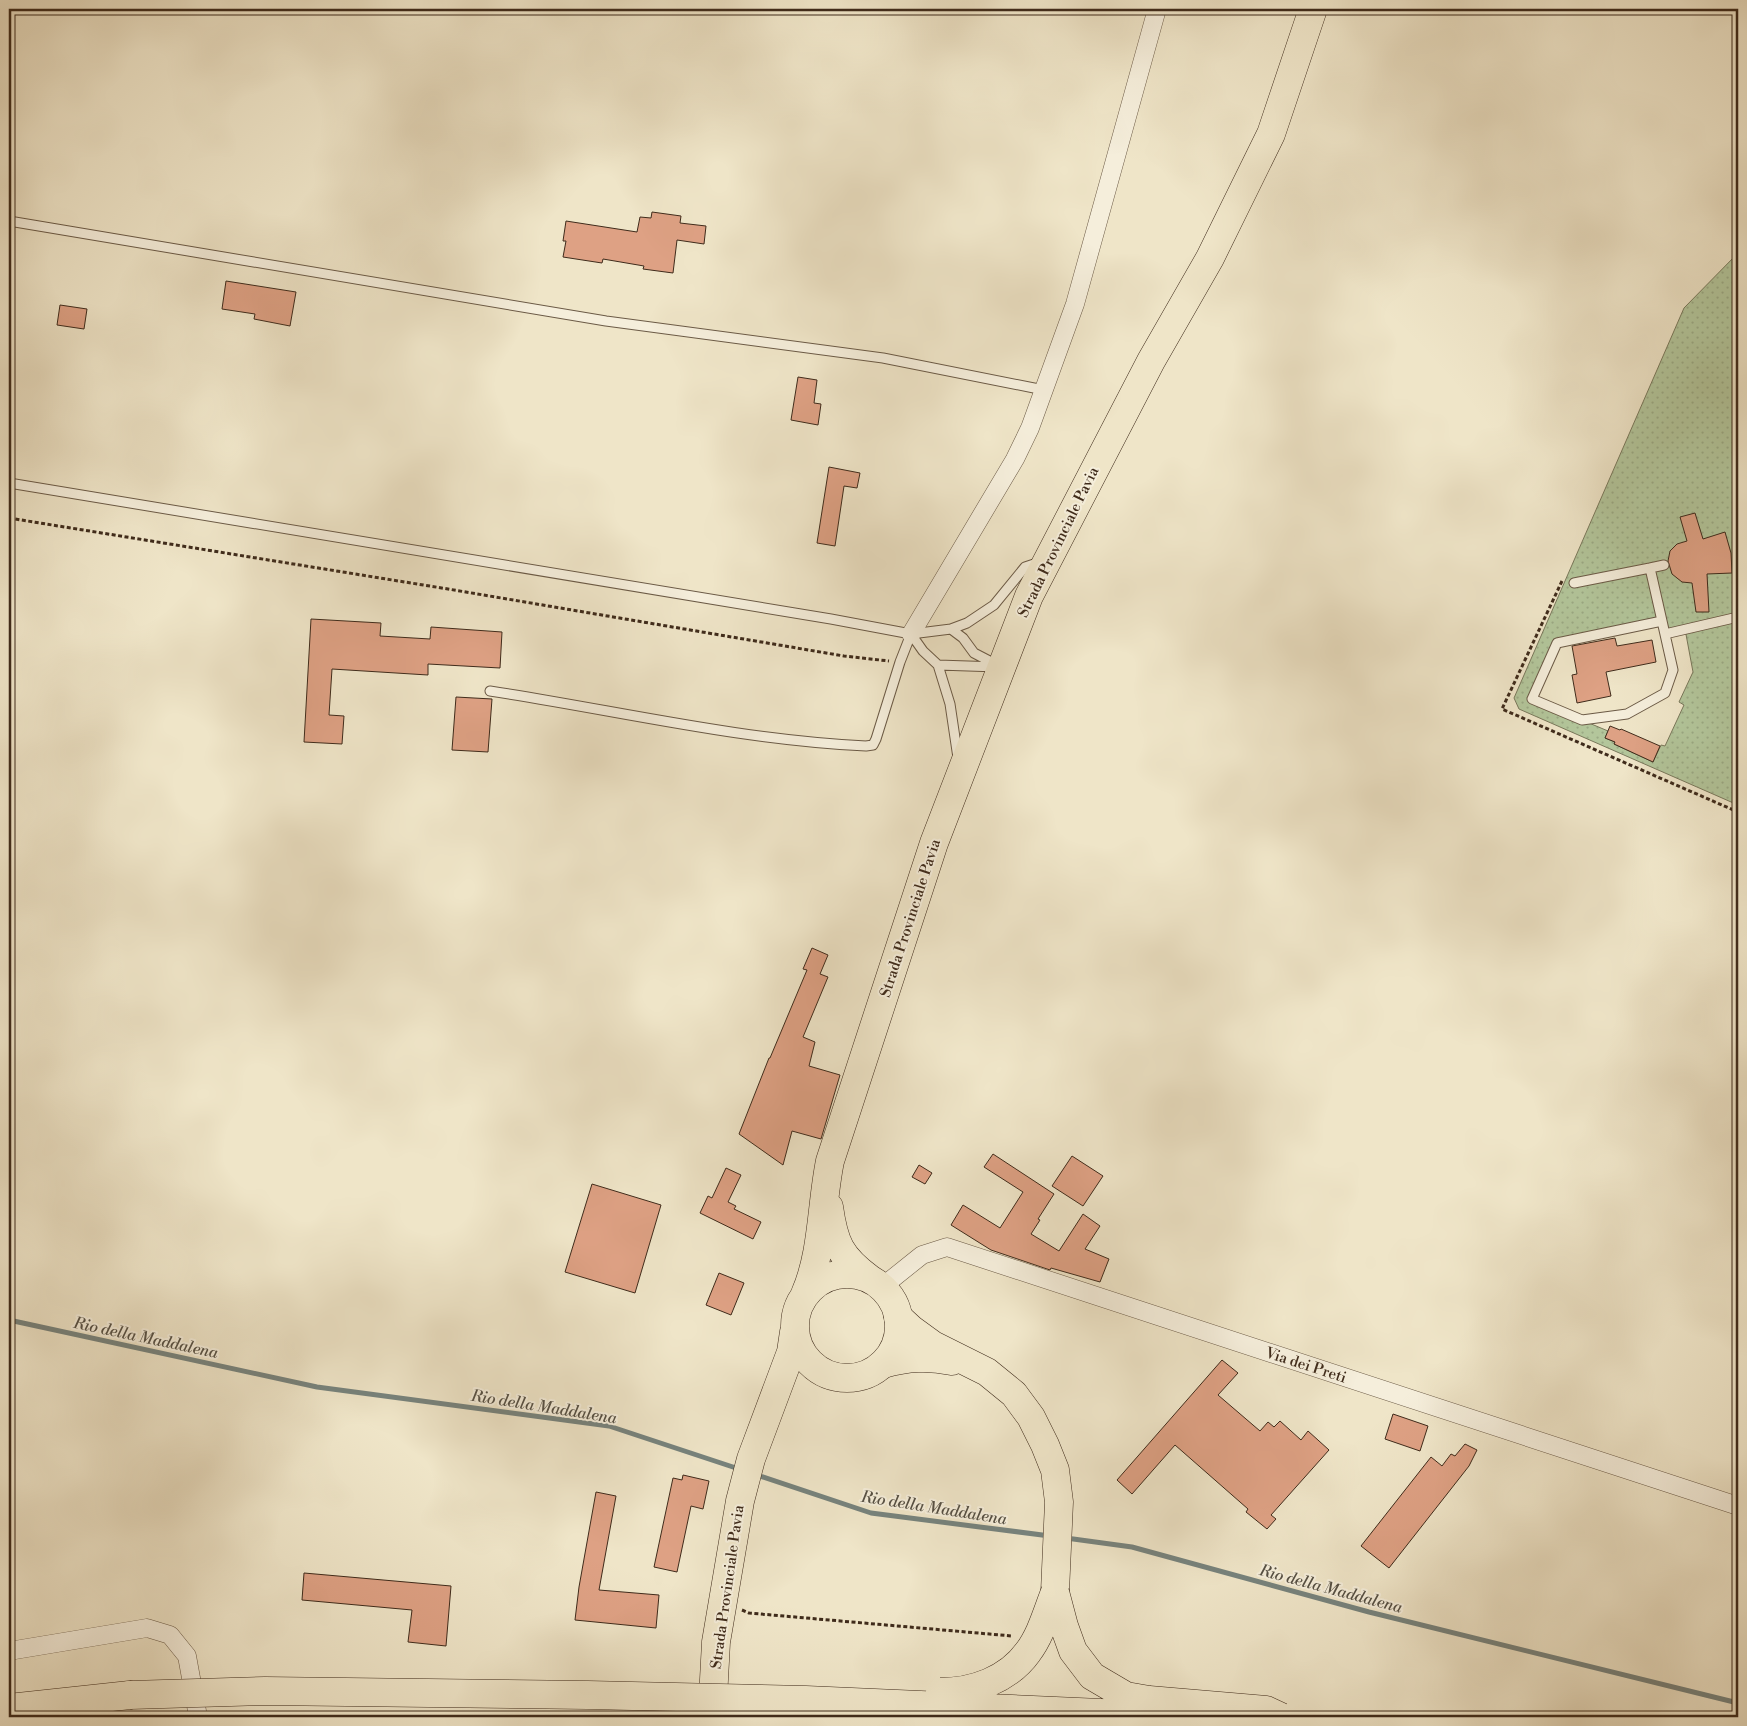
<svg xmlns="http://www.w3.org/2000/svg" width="1747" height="1726" viewBox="0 0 1747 1726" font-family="'Libre Bodoni',serif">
	<defs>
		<pattern id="park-dots" width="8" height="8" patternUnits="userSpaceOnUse" patternTransform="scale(1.25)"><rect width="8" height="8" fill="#b3c69b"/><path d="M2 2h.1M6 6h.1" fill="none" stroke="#9baa85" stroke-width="1.8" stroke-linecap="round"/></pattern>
	</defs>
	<rect width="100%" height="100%" fill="#efe5c8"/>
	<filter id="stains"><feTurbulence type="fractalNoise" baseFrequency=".004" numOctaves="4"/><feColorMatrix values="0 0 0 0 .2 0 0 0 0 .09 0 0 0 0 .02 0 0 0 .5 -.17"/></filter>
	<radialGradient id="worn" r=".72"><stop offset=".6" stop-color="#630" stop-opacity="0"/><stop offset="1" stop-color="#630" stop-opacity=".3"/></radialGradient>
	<path fill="url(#park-dots)" stroke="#79785b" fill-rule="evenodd" d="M 1738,253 L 1738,805 L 1519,709 L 1514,698 L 1684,308 ZM 1662,622 L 1665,634 L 1685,629 L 1693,672 L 1679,702 L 1684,705 L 1665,746 L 1661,745 L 1653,762 L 1614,744 L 1615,742 L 1605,738 L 1608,731 L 1532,699 L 1557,643 Z"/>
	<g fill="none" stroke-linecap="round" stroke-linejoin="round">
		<path stroke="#77837d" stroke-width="5" d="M 9,1320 L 317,1387 L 609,1426 L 739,1469
			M 754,1474 L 871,1513 L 1050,1536
			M 1066,1538 L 1132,1547 L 1369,1612 L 1738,1703"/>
	</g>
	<path fill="#dea184" stroke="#3f2b1b" d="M 652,212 L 681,216 L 680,223 L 706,226 L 704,244 L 677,240 L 673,273 L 643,269 L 644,266 L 603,259 L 602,263 L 563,257 L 566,241 L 563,241 L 566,221 L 637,232 L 640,217 L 651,218 Z
		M 226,281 L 296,292 L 290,326 L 254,319 L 255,314 L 222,309 Z
		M 60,305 L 87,309 L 84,329 L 57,325 Z
		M 798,377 L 817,380 L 814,403 L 821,404 L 818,425 L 791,420 Z
		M 829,467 L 860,473 L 857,488 L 844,486 L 835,546 L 817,543 Z
		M 1695,513 L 1703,539 L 1725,532 L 1731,553 L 1732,573 L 1707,574 L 1709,612 L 1696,612 L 1692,583 L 1682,582 L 1672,574 L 1668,561 L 1670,551 L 1677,544 L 1687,541 L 1680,517 Z
		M 311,619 L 381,623 L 380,636 L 430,639 L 431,627 L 502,632 L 500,668 L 428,664 L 428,675 L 332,669 L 329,715 L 344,716 L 342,744 L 304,742 Z
		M 1615,638 L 1617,646 L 1652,640 L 1656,662 L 1606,672 L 1611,696 L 1577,703 L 1572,675 L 1577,674 L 1572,646 Z
		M 456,697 L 492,699 L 488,752 L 452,750 Z
		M 1610,726 L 1620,730 L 1621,729 L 1660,746 L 1653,762 L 1614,744 L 1615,742 L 1605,738 Z
		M 812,948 L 828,955 L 820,974 L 828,977 L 803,1037 L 815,1042 L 809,1066 L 840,1075 L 821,1139 L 792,1131 L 783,1165 L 739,1134 L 769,1058 L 770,1058 L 807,970 L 803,969 Z
		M 993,1154 L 1054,1194 L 1038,1219 L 1040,1220 L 1031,1234 L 1059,1251 L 1083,1214 L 1100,1226 L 1085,1249 L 1109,1259 L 1100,1282 L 1051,1268 L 1050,1270 L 991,1250 L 951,1225 L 963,1205 L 1000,1228 L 1023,1192 L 984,1167 Z
		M 1072,1156 L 1103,1176 L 1083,1206 L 1052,1186 Z
		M 919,1165 L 932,1173 L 925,1184 L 912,1177 Z
		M 726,1168 L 741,1175 L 728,1202 L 736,1206 L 734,1209 L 761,1222 L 753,1239 L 700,1213 L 708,1196 L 712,1198 Z
		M 592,1184 L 661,1205 L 635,1293 L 565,1272 Z
		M 719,1273 L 744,1283 L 731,1315 L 706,1305 Z
		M 1222,1360 L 1238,1373 L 1218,1395 L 1260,1431 L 1268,1422 L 1274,1427 L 1280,1421 L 1301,1440 L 1308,1431 L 1329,1450 L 1271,1515 L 1276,1519 L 1267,1529 L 1246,1512 L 1248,1509 L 1175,1445 L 1132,1494 L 1117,1480 Z
		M 1393,1414 L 1428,1426 L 1420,1451 L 1385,1439 Z
		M 1465,1444 L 1477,1450 L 1469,1466 L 1389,1568 L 1361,1546 L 1431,1457 L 1442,1466 L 1451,1454 L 1455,1456 Z
		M 683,1475 L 709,1481 L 703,1509 L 691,1506 L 677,1572 L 654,1567 L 673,1478 L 682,1480 Z
		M 596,1492 L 616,1496 L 599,1590 L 659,1595 L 656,1628 L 575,1620 L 579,1587 Z
		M 304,1573 L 451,1586 L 446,1646 L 408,1642 L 412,1610 L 302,1600 Z"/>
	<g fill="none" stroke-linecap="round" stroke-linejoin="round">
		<defs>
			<path id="service" d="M 9,221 L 606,321 L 883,358 L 1044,390
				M 9,483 L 831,619 L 911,634 L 951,629 L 967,623 L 994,605 L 1025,567 L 1040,562
				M 1650,568 L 1664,565
				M 1574,583 L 1650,568 L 1662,621
				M 1662,621 L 1673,670 L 1665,693 L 1627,714 L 1582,720 L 1532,699 L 1557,643 Z
				M 951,629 L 963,638 L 974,653 L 999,666
				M 911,634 L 923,651 L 938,665 L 950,704 L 958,758
				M 1665,634 L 1738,617
				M 938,665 L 998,667
				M 490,691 C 615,710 739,740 866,746 L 873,745 L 876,739 L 900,662 L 911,634"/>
			<path id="minor" d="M 911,634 L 1015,459 L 1030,428 L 1075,304 L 1157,9
				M 882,1287 L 922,1255 L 947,1247 L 1738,1506
				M 9,1651 L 147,1628 L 170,1635 L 187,1656 L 197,1711 L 195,1717"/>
			<path id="primary" d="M 829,1207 C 834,1243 840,1257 870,1279
				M795 1326a52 52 0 1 1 104 0a52 52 0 1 1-104 0Z
				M 805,1294 C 823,1253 821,1205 830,1161 L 934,843 L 1029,596 L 1151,361 L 1210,258 L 1271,134 L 1313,9
				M 712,1717 L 716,1642 L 740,1501 L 751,1459 L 791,1352 L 794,1332"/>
			<path id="trunk" d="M 898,1317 L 911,1329 L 933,1345 L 987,1372 L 1014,1394 L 1031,1417 L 1045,1445 L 1055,1470 L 1059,1502 L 1055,1592
				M 883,1364 C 908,1357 928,1356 952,1361
				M 9,1708 L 130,1695"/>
		</defs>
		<use href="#service" stroke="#6b5a46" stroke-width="11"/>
		<use href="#minor" stroke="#6b5a46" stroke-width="19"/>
		<use href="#primary" stroke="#3f2b1b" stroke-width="29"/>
		<use href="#trunk" stroke="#3f2b1b" stroke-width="29"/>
		<path stroke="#3f2b1b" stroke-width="3" stroke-dasharray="4 2.5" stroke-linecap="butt" d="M 9,518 L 448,589 L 844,656 L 889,661
			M 1562,581 L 1502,709 L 1738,812
			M 742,1610 L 749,1613 L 1012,1636"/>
		<use href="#service" stroke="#f5eedb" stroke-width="9"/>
		<use href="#minor" stroke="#f5eedb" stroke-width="18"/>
		<use href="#primary" stroke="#efe5c8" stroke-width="28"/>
		<use href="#trunk" stroke="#efe5c8" stroke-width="28"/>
		<defs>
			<path id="trunk-bridge" d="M 1055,1592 L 1064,1626 L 1073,1651 L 1092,1676 L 1126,1696 L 1149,1700 L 1266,1710 L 1281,1717
				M 940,1692 C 973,1692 1008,1680 1028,1652 C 1041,1635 1047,1612 1055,1592
				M 130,1695 L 265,1691 L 588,1695 L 806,1700 L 1192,1717"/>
		</defs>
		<use href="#trunk-bridge" stroke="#3f2b1b" stroke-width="29" stroke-linecap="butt"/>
		<use href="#trunk-bridge" stroke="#efe5c8" stroke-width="28"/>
	</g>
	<g text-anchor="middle" stroke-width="4" stroke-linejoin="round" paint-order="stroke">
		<g font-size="15" fill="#3f2b1b" stroke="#f5eedb">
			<text transform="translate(1058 542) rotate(-64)" y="5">Strada Provinciale Pavia</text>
			<text transform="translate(910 918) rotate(-72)" y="5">Strada Provinciale Pavia</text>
			<text transform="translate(1306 1365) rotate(18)" y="5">Via dei Preti</text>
			<text transform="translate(727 1587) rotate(-82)" y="5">Strada Provinciale Pavia</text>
		</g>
		<g font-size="16" font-style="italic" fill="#565044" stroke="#f5eedb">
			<text transform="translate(146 1337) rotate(12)" y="6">Rio della Maddalena</text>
			<text transform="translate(544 1406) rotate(9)" y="6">Rio della Maddalena</text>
			<text transform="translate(934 1507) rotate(9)" y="6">Rio della Maddalena</text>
			<text transform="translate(1331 1588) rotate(15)" y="6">Rio della Maddalena</text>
		</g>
	</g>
	<rect width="1747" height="1726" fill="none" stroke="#efe5c8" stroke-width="30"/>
	<rect x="10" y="10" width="1727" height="1706" fill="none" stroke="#3f2b1b" stroke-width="2.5"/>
	<rect x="15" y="15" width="1717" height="1696" fill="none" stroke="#3f2b1b"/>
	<rect width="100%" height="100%" filter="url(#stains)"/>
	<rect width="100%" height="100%" fill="url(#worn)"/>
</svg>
